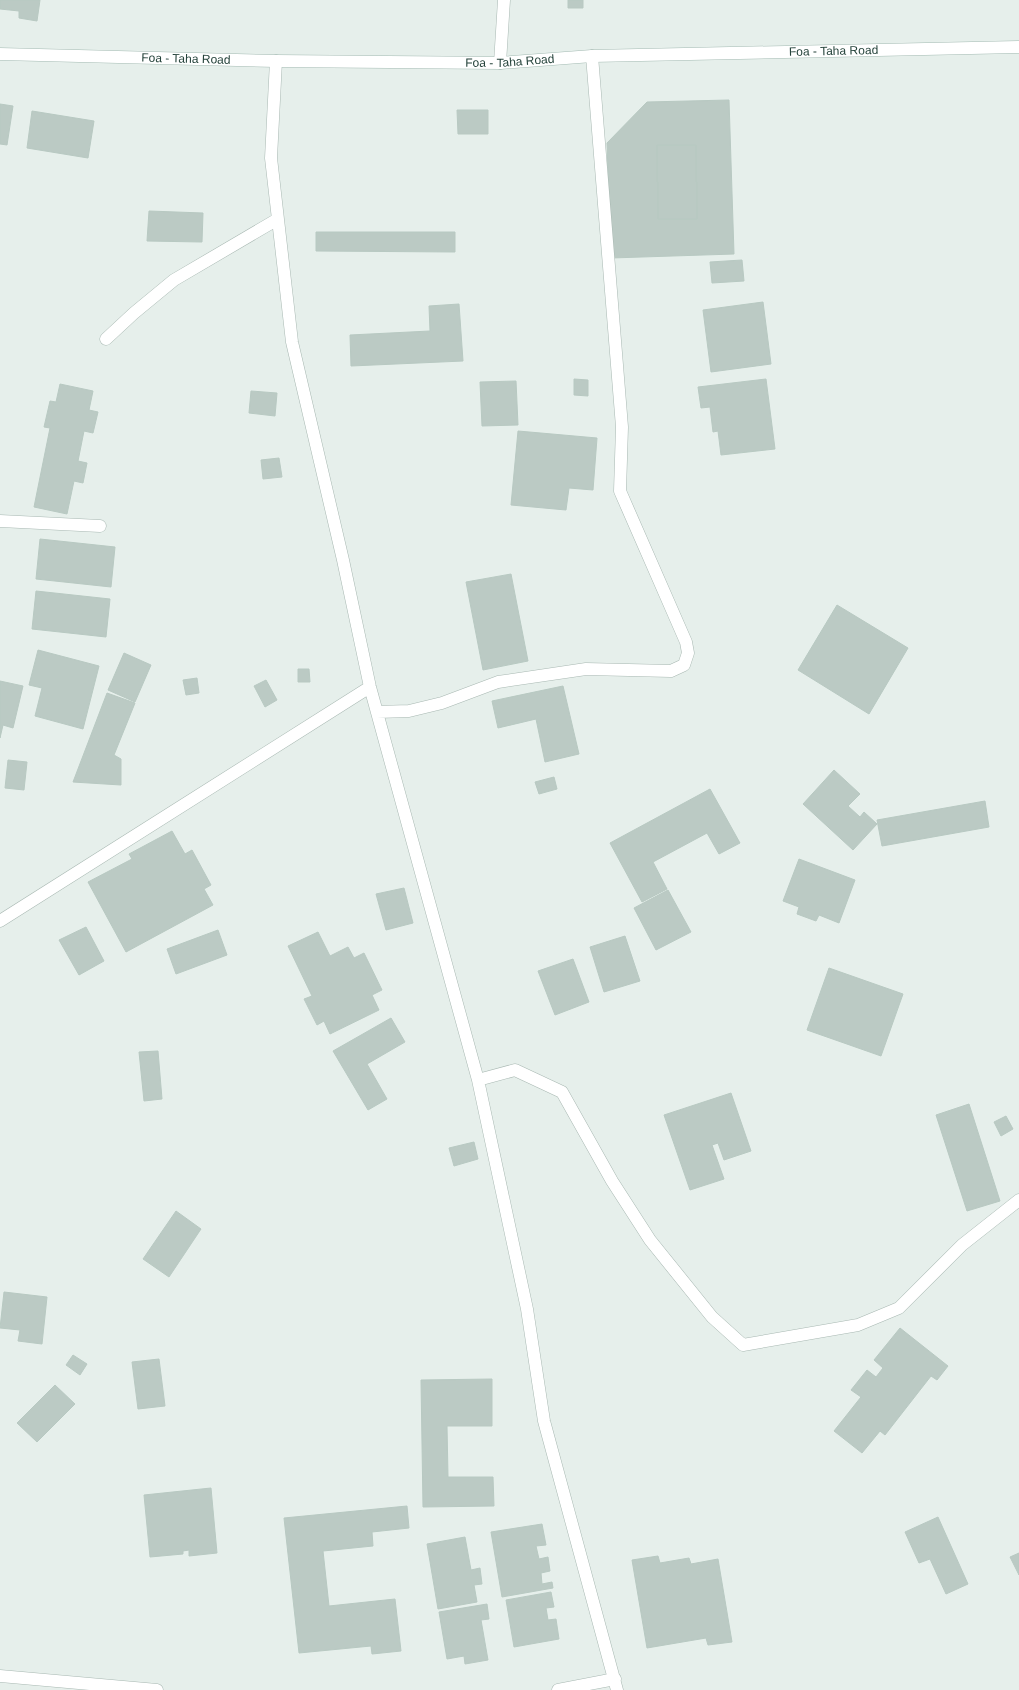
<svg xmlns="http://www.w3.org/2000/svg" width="1019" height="1690" viewBox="0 0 1019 1690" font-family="Arial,sans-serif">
	<rect width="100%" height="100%" fill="#e6efeb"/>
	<path fill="#bbcac4" stroke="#b8c9c2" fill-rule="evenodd" d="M 0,0 L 40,0 L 37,21 L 19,18 L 19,11 L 0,9 Z
		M 568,0 L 583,0 L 583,8 L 568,8 Z
		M 729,100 L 734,254 L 611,258 L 607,143 L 647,102 ZM 657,145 L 696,145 L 697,219 L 658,219 Z
		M 0,104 L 13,106 L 7,145 L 0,144 Z
		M 457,110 L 488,110 L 488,134 L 458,134 Z
		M 32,111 L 94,121 L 88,158 L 27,148 Z
		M 657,145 L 696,145 L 697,219 L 658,219 Z
		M 149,211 L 203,213 L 202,242 L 147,241 Z
		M 316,232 L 455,232 L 455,252 L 316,251 Z
		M 742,260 L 744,281 L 712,283 L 710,262 Z
		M 763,302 L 771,364 L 711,372 L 703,310 Z
		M 459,304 L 463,361 L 351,366 L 350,335 L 430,331 L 429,306 Z
		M 574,379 L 588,380 L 588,396 L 574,395 Z
		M 766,379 L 775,449 L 721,455 L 718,431 L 713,432 L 710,407 L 701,408 L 698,387 Z
		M 516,381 L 518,425 L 482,426 L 480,382 Z
		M 60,384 L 93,391 L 89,410 L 98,412 L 93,433 L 84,431 L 78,461 L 87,463 L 83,483 L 74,481 L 67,514 L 34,507 L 50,428 L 44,427 L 50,401 L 56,402 Z
		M 251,391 L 277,393 L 275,416 L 249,413 Z
		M 518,431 L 597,438 L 593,490 L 569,488 L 566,510 L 511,505 Z
		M 279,458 L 282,477 L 263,479 L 261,460 Z
		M 40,539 L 115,547 L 111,587 L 36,579 Z
		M 511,574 L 528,661 L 483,670 L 466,582 Z
		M 36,591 L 110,599 L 106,637 L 32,629 Z
		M 837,605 L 908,648 L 869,714 L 798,670 Z
		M 38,650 L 99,666 L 83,729 L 35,716 L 42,688 L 29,685 Z
		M 124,653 L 151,665 L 135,702 L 108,690 Z
		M 298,669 L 309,669 L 310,682 L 298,682 Z
		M 197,678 L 199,693 L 186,695 L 183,680 Z
		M 266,680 L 277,700 L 265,707 L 254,686 Z
		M 0,681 L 23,686 L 13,728 L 3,725 L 0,738 Z
		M 563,686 L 579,754 L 545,762 L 536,719 L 498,728 L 492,701 Z
		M 107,693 L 135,703 L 114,755 L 121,759 L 121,785 L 73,782 Z
		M 8,760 L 27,762 L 24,790 L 5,788 Z
		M 834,770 L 860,794 L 848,806 L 860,817 L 864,812 L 877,824 L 853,850 L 803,804 Z
		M 554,777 L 557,789 L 539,794 L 535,782 Z
		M 710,789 L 740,843 L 719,854 L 707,833 L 653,862 L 667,889 L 642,902 L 610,843 Z
		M 985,801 L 989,827 L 882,846 L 877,820 Z
		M 172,831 L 185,854 L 192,850 L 211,885 L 204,889 L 213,905 L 126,952 L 88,882 L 132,859 L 129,854 Z
		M 799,859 L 855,880 L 839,923 L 819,915 L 816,921 L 797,914 L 799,907 L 783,901 Z
		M 404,888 L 413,923 L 386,930 L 376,894 Z
		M 668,890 L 691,932 L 656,950 L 634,908 Z
		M 86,927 L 104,961 L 79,975 L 59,940 Z
		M 218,930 L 227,955 L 176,974 L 167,949 Z
		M 318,932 L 330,956 L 348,947 L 354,958 L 364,953 L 382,990 L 372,995 L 379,1010 L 330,1034 L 324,1021 L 317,1025 L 304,999 L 312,996 L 288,946 Z
		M 625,936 L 640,981 L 604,992 L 590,947 Z
		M 573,959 L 589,1002 L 555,1015 L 538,971 Z
		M 829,968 L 903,994 L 881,1056 L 807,1030 Z
		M 391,1018 L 405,1042 L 367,1064 L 387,1099 L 368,1110 L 333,1051 Z
		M 158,1051 L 162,1099 L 144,1101 L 139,1052 Z
		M 731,1093 L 751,1151 L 724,1160 L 718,1143 L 712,1145 L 724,1179 L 690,1190 L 664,1115 Z
		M 969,1104 L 1000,1201 L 967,1211 L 936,1115 Z
		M 1006,1116 L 1013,1129 L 1001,1136 L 994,1122 Z
		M 474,1142 L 478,1159 L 454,1166 L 449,1148 Z
		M 176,1211 L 201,1229 L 169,1277 L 143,1259 Z
		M 4,1292 L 47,1297 L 42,1344 L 18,1341 L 20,1330 L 0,1328 Z
		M 900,1328 L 948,1366 L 937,1380 L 931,1376 L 885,1435 L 880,1431 L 862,1453 L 834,1431 L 861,1397 L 851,1390 L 867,1370 L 876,1377 L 883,1368 L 874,1360 Z
		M 73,1355 L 87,1364 L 80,1375 L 66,1365 Z
		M 159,1359 L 165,1406 L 138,1409 L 132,1362 Z
		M 492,1379 L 492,1426 L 447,1426 L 448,1477 L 493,1477 L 494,1506 L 423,1507 L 421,1380 Z
		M 55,1385 L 75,1404 L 37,1442 L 17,1423 Z
		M 211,1488 L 217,1553 L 189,1556 L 189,1550 L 183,1551 L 183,1554 L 150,1557 L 144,1495 Z
		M 407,1506 L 409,1528 L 372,1532 L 373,1546 L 323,1551 L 329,1606 L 395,1599 L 401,1651 L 372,1654 L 371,1646 L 299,1653 L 284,1518 Z
		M 938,1517 L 968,1584 L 946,1594 L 930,1559 L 919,1563 L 905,1532 Z
		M 542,1524 L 546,1545 L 536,1546 L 539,1559 L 548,1557 L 550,1571 L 541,1573 L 542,1584 L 552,1582 L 553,1588 L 502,1597 L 491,1532 Z
		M 465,1537 L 471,1570 L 480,1568 L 482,1584 L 474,1585 L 477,1602 L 438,1609 L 427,1544 Z
		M 1019,1553 L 1019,1575 L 1010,1557 Z
		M 658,1556 L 660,1563 L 689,1558 L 691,1564 L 718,1559 L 732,1642 L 708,1645 L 706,1638 L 647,1648 L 632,1560 Z
		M 551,1592 L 554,1607 L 546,1608 L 548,1620 L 556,1619 L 559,1639 L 514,1647 L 506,1600 Z
		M 487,1604 L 489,1619 L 481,1620 L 488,1660 L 465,1664 L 464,1656 L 447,1659 L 439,1612 Z"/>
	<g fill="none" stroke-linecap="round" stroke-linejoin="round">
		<defs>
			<path id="street" d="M 276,61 L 271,158 L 292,342 L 343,560 L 370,687 L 478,1080 L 527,1309 L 544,1421 L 617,1690
				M 500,63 L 504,0
				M 106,339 L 134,313 L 174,280 L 278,219
				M 0,521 L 100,526
				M 377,712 L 409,711 L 442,703 L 498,682 L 586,669 L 671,671 L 684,665 L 688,653 L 686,642 L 620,491 L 622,427 L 592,56
				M 0,921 L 370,687
				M 478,1080 L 515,1070 L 562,1092 L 612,1181 L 650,1240 L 712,1317 L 743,1345 L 858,1325 L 899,1308 L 962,1245 L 1019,1200
				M 0,1676 L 157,1690
				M 558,1690 L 615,1679"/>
			<g id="secondary">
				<path id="s1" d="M 0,54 L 276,61 L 500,63 L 592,56 L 1019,47"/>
			</g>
		</defs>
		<use href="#street" stroke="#a8b8b2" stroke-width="13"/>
		<use href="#secondary" stroke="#a4bbb3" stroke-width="13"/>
		<use href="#street" stroke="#fff" stroke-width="12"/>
		<use href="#secondary" stroke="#fff" stroke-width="12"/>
	</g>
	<g text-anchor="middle" stroke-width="3.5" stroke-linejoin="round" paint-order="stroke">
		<g font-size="12" fill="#24423a" stroke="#f7fbf9">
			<text dy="4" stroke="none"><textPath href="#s1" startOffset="834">Foa - Taha Road</textPath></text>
			<text dy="4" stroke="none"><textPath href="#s1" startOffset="186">Foa - Taha Road</textPath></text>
			<text dy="4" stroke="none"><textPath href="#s1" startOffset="510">Foa - Taha Road</textPath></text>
		</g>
	</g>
</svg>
